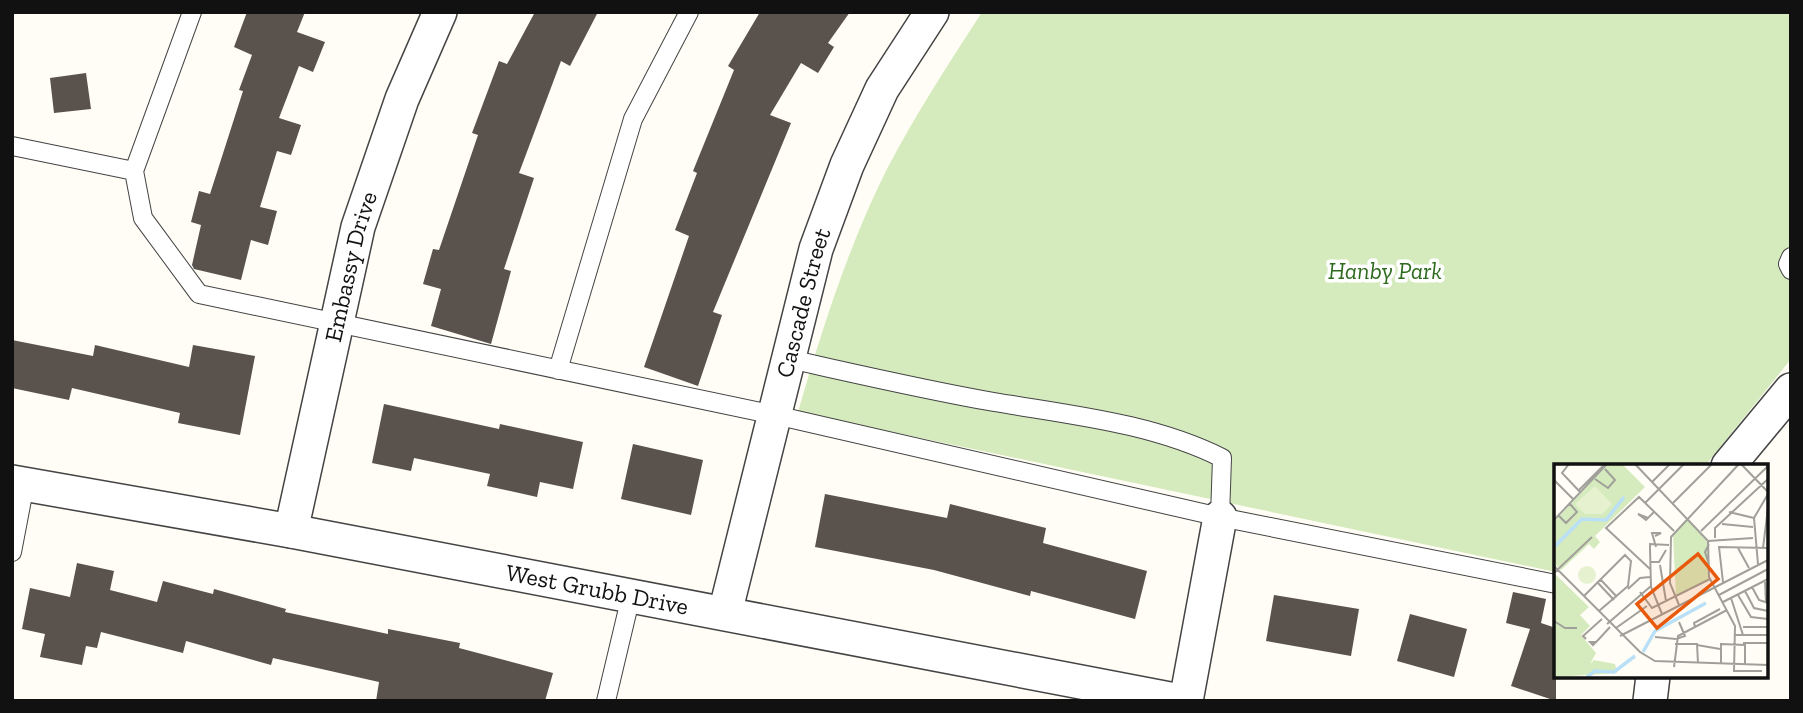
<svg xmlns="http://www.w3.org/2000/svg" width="1803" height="713" viewBox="0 0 1803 713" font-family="'Zilla Slab',serif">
	<rect width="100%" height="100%" fill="#fffdf5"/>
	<path fill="#d5ebbd" d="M 982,12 L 1791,12 L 1791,359 L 1705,466 L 1556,466 L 1556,572 L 798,412 C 822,329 849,244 888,167 C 916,114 949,63 982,12 Z"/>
	<path fill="#5a524d" d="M 247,12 L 305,12 L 297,32 L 325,42 L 313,72 L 299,66 L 279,118 L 301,125 L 291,155 L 277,151 L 260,207 L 277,211 L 268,245 L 251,240 L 241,280 L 194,269 L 192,265 L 201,225 L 191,222 L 199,191 L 210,194 L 243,91 L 239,90 L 252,55 L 234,47 Z
		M 535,12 L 598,12 L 570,66 L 561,61 L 519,173 L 534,178 L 504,269 L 511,271 L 491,344 L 431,326 L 441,289 L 423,284 L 433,249 L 439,250 L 478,135 L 472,133 L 499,61 L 507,64 Z
		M 760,12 L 850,12 L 828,43 L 834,47 L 818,73 L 801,63 L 770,115 L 791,123 L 713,312 L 722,315 L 698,386 L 644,367 L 689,236 L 675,230 L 697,173 L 693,171 L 734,70 L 728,66 Z
		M 86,73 L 91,109 L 54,113 L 50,78 Z
		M 12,340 L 93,356 L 95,345 L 189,367 L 193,345 L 255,356 L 240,435 L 178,423 L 180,413 L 72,388 L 69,400 L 12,388 Z
		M 384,404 L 499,429 L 500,424 L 583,442 L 573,489 L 540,482 L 537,497 L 487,486 L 490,474 L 414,458 L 411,471 L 372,463 Z
		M 633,444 L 703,460 L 691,515 L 621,499 Z
		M 825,494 L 947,518 L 950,504 L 1046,528 L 1043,543 L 1147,571 L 1135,619 L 1031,591 L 1030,596 L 934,570 L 815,547 Z
		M 77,563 L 114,571 L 110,590 L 157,602 L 163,581 L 213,594 L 214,589 L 286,609 L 285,612 L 388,634 L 388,629 L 460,643 L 459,648 L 553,673 L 545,701 L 376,701 L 379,682 L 273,658 L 271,665 L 186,641 L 183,653 L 101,632 L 97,648 L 86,646 L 82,665 L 40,657 L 45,634 L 22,629 L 30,588 L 70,597 Z
		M 1513,592 L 1546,599 L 1541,623 L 1556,628 L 1556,701 L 1511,686 L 1530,629 L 1506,623 Z
		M 1274,595 L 1359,609 L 1351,656 L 1266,641 Z
		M 1410,614 L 1467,629 L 1454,677 L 1397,661 Z"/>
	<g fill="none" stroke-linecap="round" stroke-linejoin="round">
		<defs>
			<path id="lane" d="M 192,12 L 134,171 L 143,218 L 199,294 L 775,415 L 1220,517 L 1556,584
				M 12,146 L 134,171
				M 1791,257 L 1788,264 L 1791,270
				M 789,359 C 857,374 925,390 994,402 C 1070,415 1152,423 1222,458 L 1220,517
				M 558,370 L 633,119 L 689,12
				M 12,552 L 25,484
				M 606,701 L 631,596"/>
			<g id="street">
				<path d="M 1728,466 L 1791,390"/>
				<path id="s1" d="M 12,482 L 291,531 L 1180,701"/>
				<path id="s2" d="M 291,531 L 358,227 L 402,99 L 440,12"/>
				<path id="s3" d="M 725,613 L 816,249 L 847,165 L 882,89 L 932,12"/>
				<path d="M 1186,701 L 1220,517"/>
				<path d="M 1650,701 L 1653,676"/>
			</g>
		</defs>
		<use href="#lane" stroke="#444" stroke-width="20"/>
		<use href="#street" stroke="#444" stroke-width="36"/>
		<use href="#lane" stroke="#fff" stroke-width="18"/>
		<use href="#street" stroke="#fff" stroke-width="33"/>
	</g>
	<g text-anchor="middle" stroke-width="7" stroke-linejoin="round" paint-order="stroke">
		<g font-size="24" fill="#111" stroke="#fff">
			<text dy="8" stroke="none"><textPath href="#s2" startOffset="271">Embassy Drive</textPath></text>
			<text dy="8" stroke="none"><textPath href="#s3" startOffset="320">Cascade Street</textPath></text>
			<text dy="8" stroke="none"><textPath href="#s1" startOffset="595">West Grubb Drive</textPath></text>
		</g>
		<g font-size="24" font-style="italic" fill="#2f6b1f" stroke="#fff">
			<text x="1385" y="279">Hanby Park</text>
		</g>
	</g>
	<g transform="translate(1554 464)">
		<rect width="214" height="214" fill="#fffdf5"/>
		<path d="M 54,0 L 68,0 L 91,23 L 41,72 L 46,78 L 40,85 L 35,80 L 7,106 L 0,99 L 0,58 ZM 133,54 L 153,78 L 156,115 L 122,132 L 119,72 ZM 0,109 L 35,143 L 26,151 L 36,162 L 27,171 L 42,189 L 36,200 L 40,196 L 61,200 L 63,209 L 0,213 Z" fill="#d5ebbd"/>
		<path d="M 41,22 L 58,40 L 48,50 L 31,50 L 21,40 ZM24 111a9 9 0 1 1 18 0a9 9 0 1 1-18 0Z" fill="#e6f2cf"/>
		<path fill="none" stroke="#b9e0f7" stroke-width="3.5" d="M 0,83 L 28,55 L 52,56 L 70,33M 89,188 L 101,167 L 152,139M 33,213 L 41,207 L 60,208 L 81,192"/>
		<path fill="none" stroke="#a09f9a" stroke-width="2" d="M 15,0 L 8,9 L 27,29M 81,0 L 154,77 L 155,113 L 181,162 L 180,207 L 208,207M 187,0 L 214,28M 41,15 L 54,24 L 61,16 L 51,5M 0,16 L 20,36M 98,18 L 116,0M 25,26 L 50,1M 91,39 L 130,0M 119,39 L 158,0M 175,48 L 200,54M 4,51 L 12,59 L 23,48 L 16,40M 94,54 L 84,50 L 92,56 L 100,48M 0,56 L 53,0M 168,60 L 199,63M 147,67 L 214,2M 101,72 L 107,69 L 98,69 L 102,83M 161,74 L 161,64 L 214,15M 154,77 L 199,74M 96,84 L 97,123 L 108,150M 96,84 L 96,80 L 115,81M 184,84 L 195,104M 209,84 L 214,44M 96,98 L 105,98 L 112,86M 155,100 L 151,88 L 155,80M 204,100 L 200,54 L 214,30M 106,101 L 112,137M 0,102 L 86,188 L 101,197 L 214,201M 96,105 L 52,64 L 85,33 L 120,67M 0,109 L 38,73M 46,115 L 63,133M 211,116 L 212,139M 169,118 L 165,83 L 214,84M 44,119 L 60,136M 198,123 L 205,136 L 214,139M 74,125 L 86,114 L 96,113M 191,127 L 200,144 L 214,147M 86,128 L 98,144 L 156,115M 165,131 L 214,105M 184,131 L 197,153 L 214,155M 30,132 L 71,91 L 77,97 L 74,122 L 45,147M 177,134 L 189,171M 169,138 L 214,115M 125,141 L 116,119 L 117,73 L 185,0M 0,157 L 11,164 L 23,164M 53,160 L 97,122M 141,163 L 140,159 L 166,145M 189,163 L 214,163M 62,164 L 93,142M 180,171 L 214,171M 66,172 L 214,96M 101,173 L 122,175M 32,175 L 29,172 L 48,155M 122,175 L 131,172 L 125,158M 42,178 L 36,178 L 39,181 L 45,175 L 56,163M 189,179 L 214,179M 121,180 L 143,180 L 144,199M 143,181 L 166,185M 167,200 L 167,180 L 191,181 L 191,200M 120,203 L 124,172 L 173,146"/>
		<path fill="#e8590c" fill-opacity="0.15" stroke="#e8590c" stroke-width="3.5" d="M 144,90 L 164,115 L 103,164 L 83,140 Z"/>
		<rect width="214" height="214" fill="none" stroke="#111" stroke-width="3.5"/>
	</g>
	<rect width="1803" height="713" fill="none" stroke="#111111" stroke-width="28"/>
</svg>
